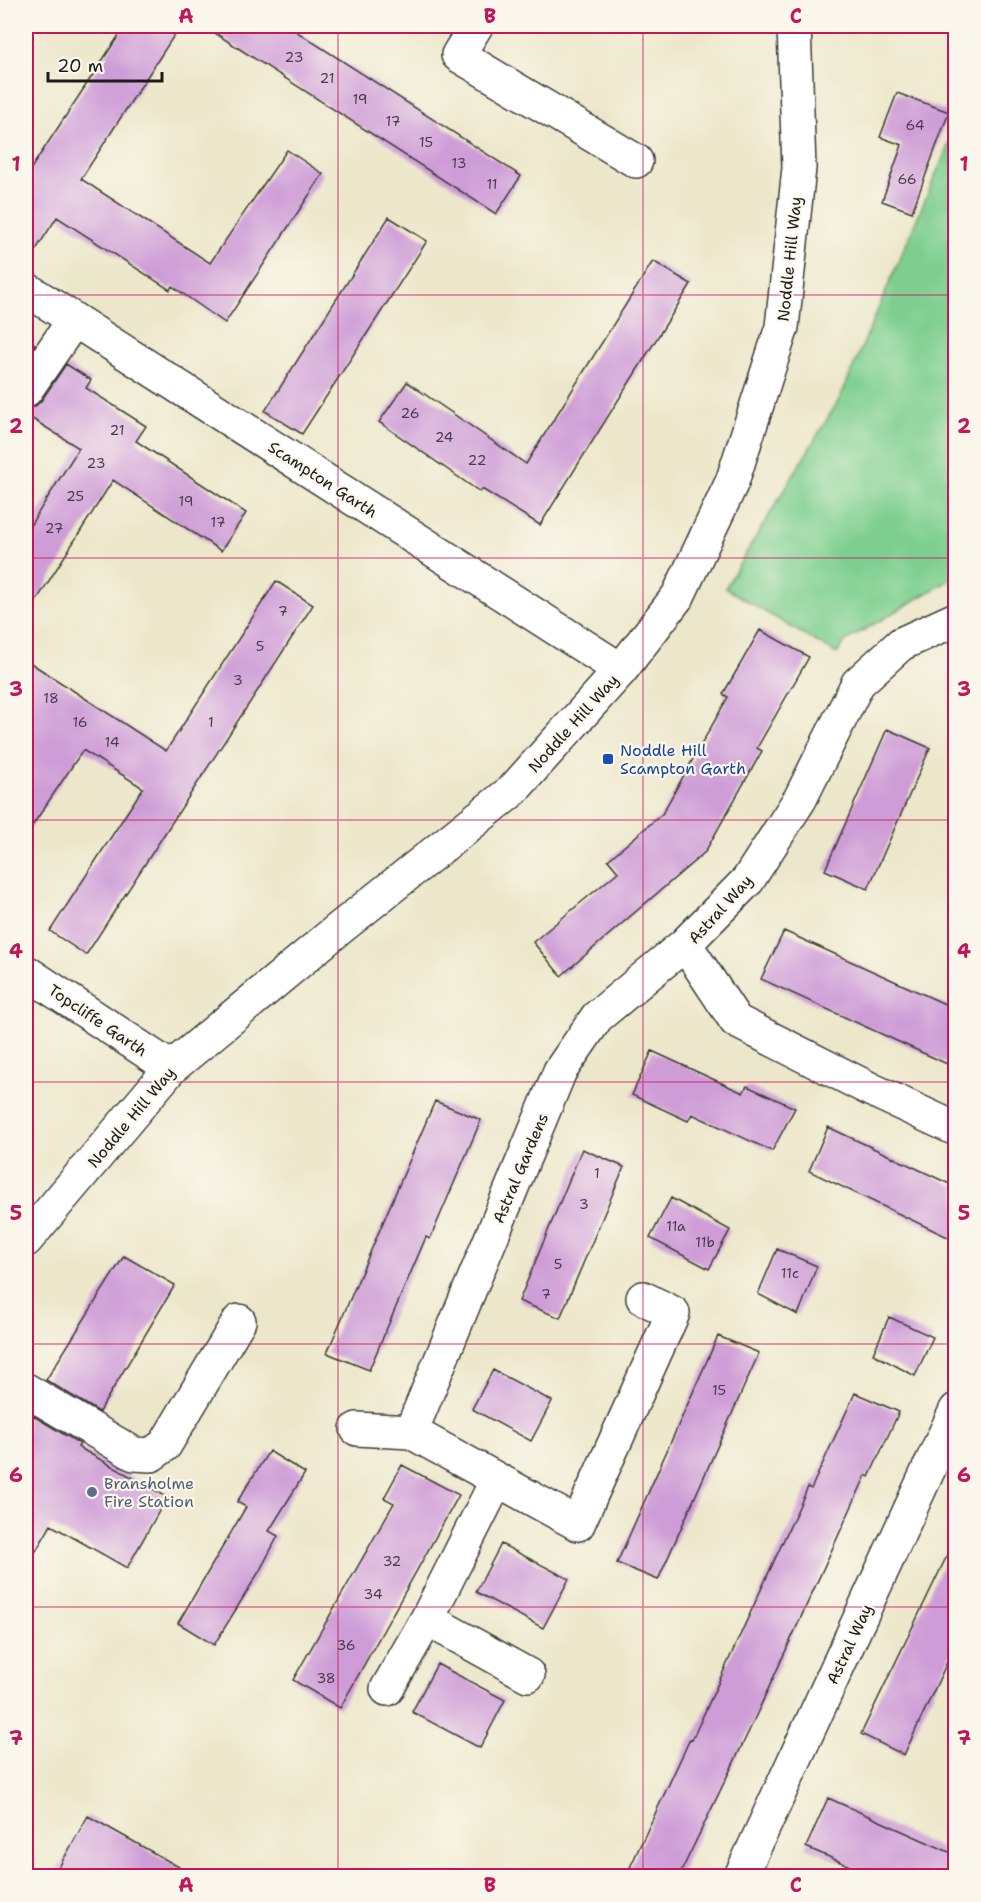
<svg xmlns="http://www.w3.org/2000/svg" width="981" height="1902" viewBox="0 0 981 1902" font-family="'Shantell Sans',sans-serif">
	<rect width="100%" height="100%" fill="#fbf7ec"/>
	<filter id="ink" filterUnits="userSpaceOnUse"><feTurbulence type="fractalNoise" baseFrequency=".0167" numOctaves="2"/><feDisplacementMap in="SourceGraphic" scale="12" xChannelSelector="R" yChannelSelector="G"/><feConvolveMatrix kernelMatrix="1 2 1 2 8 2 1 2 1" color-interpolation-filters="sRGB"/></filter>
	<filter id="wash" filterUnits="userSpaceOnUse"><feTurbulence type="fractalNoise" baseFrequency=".008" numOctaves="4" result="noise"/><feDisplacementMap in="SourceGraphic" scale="24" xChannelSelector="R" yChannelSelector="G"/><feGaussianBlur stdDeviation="1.35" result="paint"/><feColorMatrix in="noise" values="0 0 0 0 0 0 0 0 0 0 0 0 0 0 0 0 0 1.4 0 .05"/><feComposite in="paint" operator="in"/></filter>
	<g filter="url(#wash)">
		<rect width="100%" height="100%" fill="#ece7ca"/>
		<path fill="#7ecf8f" stroke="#4d7656" stroke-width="1.5" d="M 955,130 L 955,577 L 845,641 L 837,654 L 725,588 L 840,398 Z"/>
		<g id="blocks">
			<path fill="#ce9cd7" d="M 125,26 L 180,26 L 81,179 L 210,263 L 287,150 L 323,174 L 225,323 L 172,286 L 170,290 L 57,217 L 26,265 L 26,176 Z
				M 204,26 L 288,26 L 521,176 L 496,214 Z
				M 897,93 L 949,112 L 912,212 L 882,201 L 902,145 L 880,137 Z
				M 389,217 L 427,241 L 302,434 L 265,411 Z
				M 653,261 L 691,284 L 540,525 L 482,489 L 480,492 L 379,422 L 407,382 L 526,464 Z
				M 26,339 L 35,344 L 26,358 Z
				M 66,364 L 91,380 L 86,388 L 146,426 L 136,441 L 246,513 L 221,551 L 113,480 L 26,617 L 26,532 L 79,448 L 26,415 L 26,409 L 34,407 L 41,401 Z
				M 276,581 L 313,605 L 86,955 L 50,931 L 143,788 L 83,750 L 26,835 L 26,660 L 166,751 Z
				M 760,630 L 809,657 L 757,748 L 762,751 L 705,852 L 561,976 L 533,942 L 618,872 L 608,860 L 662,814 L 728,697 L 723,694 Z
				M 887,729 L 930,748 L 868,889 L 825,870 Z
				M 784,931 L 956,1009 L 956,1068 L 761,979 Z
				M 652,1051 L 743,1093 L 747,1086 L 795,1108 L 772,1151 L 692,1114 L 688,1121 L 632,1095 Z
				M 435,1101 L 481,1120 L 430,1239 L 426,1237 L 369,1370 L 327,1353 Z
				M 828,1127 L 956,1187 L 956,1241 L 809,1171 Z
				M 582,1149 L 624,1167 L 560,1318 L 519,1301 Z
				M 671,1198 L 730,1230 L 709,1269 L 650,1238 Z
				M 777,1249 L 817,1266 L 798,1315 L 758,1294 Z
				M 124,1256 L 175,1285 L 99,1412 L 46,1380 Z
				M 889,1317 L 933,1337 L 915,1376 L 873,1354 Z
				M 718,1336 L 759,1353 L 658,1580 L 617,1563 Z
				M 493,1370 L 552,1401 L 531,1441 L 472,1409 Z
				M 855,1393 L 899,1412 L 869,1477 L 866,1475 L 749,1731 L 679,1876 L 626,1876 L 690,1739 L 692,1740 L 808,1487 L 811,1489 Z
				M 27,1412 L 80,1444 L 78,1447 L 167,1497 L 127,1568 L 51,1525 L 26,1568 Z
				M 269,1451 L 305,1473 L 269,1531 L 278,1536 L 259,1572 L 214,1645 L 178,1623 L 246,1507 L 237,1502 Z
				M 402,1465 L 459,1495 L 340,1708 L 293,1680 L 394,1503 L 384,1498 Z
				M 956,1537 L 956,1643 L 904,1755 L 861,1734 Z
				M 501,1544 L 569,1579 L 543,1628 L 476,1592 Z
				M 437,1664 L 505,1700 L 480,1748 L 412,1712 Z
				M 828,1798 L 956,1855 L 956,1876 L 873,1876 L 806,1847 Z
				M 88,1816 L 195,1876 L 54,1876 Z"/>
		</g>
	</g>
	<g filter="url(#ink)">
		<use href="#blocks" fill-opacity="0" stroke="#3b3a36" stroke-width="1.5"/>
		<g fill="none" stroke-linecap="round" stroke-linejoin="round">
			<defs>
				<path id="minor" d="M 476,26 L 458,55 L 636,161
					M 26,289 L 621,670
					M 26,390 L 74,320
					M 956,619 L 901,644 L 858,683 L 800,799 L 748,880 L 685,944 L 736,1021 L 872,1090 L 956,1129
					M 26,972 L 171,1068
					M 26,1240 L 171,1068 L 335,932 L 513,790 L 621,670 L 678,596 L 732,482 L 782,327 L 799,168 L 794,26
					M 26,1390 L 134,1454 L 151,1455 L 165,1445 L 239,1321
					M 357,1429 L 411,1432 L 578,1524 L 673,1313 L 643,1298
					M 411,1432 L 560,1071 L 597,1017 L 685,944
					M 427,1619 L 528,1675
					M 387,1689 L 427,1619 L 497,1480
					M 741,1876 L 956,1410"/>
			</defs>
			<use href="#minor" stroke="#3b3a36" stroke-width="36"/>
			<use href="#minor" stroke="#fff" stroke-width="33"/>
		</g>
	</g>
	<path fill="none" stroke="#c2185b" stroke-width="1.5" stroke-opacity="0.55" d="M 338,26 L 338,1876M 643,26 L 643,1876M 26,295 L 956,295M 26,558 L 956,558M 26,820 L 956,820M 26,1082 L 956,1082M 26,1344 L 956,1344M 26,1607 L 956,1607"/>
	<rect fill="#1a4fb4" stroke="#fbf7ec" stroke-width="2" x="602" y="753" width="12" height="12" rx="3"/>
	<circle fill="#5c6f8a" stroke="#fbf7ec" stroke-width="2" cx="92" cy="1492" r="6"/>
	<g text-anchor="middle" stroke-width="4.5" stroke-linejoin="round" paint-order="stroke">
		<g font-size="14" fill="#483c4b">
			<text x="294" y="62">23</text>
			<text x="327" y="83">21</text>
			<text x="360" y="104">19</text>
			<text x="393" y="126">17</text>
			<text x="915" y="130">64</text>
			<text x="426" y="147">15</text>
			<text x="459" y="168">13</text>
			<text x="907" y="184">66</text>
			<text x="492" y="189">11</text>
			<text x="410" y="418">26</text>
			<text x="117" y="435">21</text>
			<text x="444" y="442">24</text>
			<text x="477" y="465">22</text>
			<text x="96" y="468">23</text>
			<text x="75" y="501">25</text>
			<text x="186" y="506">19</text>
			<text x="218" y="527">17</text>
			<text x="54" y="533">27</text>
			<text x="283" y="616">7</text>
			<text x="260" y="651">5</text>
			<text x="238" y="685">3</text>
			<text x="51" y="703">18</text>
			<text x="80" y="727">16</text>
			<text x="211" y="727">1</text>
			<text x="112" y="747">14</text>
			<text x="597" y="1178">1</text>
			<text x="584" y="1209">3</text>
			<text x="676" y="1231">11a</text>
			<text x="705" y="1247">11b</text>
			<text x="558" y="1269">5</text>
			<text x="790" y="1278">11c</text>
			<text x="546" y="1299">7</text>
			<text x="719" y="1395">15</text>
			<text x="392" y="1566">32</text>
			<text x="373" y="1599">34</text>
			<text x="346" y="1650">36</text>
			<text x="326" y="1683">38</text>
		</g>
		<g font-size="16" fill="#1c1c1c" stroke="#fbf7ec">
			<text transform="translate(789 259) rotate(-84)" y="6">Noddle Hill Way</text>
			<text transform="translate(323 479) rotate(33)" y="6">Scampton Garth</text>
			<text transform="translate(573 723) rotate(-48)" y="6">Noddle Hill Way</text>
			<text transform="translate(720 909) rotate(-48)" y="6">Astral Way</text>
			<text transform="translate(98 1020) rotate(34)" y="6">Topcliffe Garth</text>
			<text transform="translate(131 1117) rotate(-50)" y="6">Noddle Hill Way</text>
			<text transform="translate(520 1168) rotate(-67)" y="6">Astral Gardens</text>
			<text transform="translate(849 1644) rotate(-65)" y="6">Astral Way</text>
		</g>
		<g font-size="16" fill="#164399" stroke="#fbf7ec" text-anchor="start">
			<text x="620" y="756">Noddle Hill<tspan x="620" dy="18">Scampton Garth</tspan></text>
		</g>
		<g font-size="16" fill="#4e5e75" stroke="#fbf7ec" text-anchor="start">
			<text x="104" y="1489">Bransholme<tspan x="104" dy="18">Fire Station</tspan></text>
		</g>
	</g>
	<rect width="981" height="1902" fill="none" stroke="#fbf7ec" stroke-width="66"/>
	<path d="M48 72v9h114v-9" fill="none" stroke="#1c1c1c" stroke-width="3"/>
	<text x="57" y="72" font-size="18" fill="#1c1c1c" stroke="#fbf7ec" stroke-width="4.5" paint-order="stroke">20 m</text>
	<rect x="33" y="33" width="915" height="1836" fill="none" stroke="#c2185b" stroke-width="2"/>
	<g font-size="20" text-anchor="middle" font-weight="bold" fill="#c2185b">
		<text x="186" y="23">A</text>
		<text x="490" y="23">B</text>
		<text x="796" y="23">C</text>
		<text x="16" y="171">1</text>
		<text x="964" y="171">1</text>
		<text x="16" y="433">2</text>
		<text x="964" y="433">2</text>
		<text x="16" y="696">3</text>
		<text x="964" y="696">3</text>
		<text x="16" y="958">4</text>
		<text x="964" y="958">4</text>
		<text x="16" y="1220">5</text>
		<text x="964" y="1220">5</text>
		<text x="16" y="1482">6</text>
		<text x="964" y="1482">6</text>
		<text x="16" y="1745">7</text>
		<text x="964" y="1745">7</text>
		<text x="186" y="1892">A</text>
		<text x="490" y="1892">B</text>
		<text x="796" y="1892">C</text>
	</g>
</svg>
